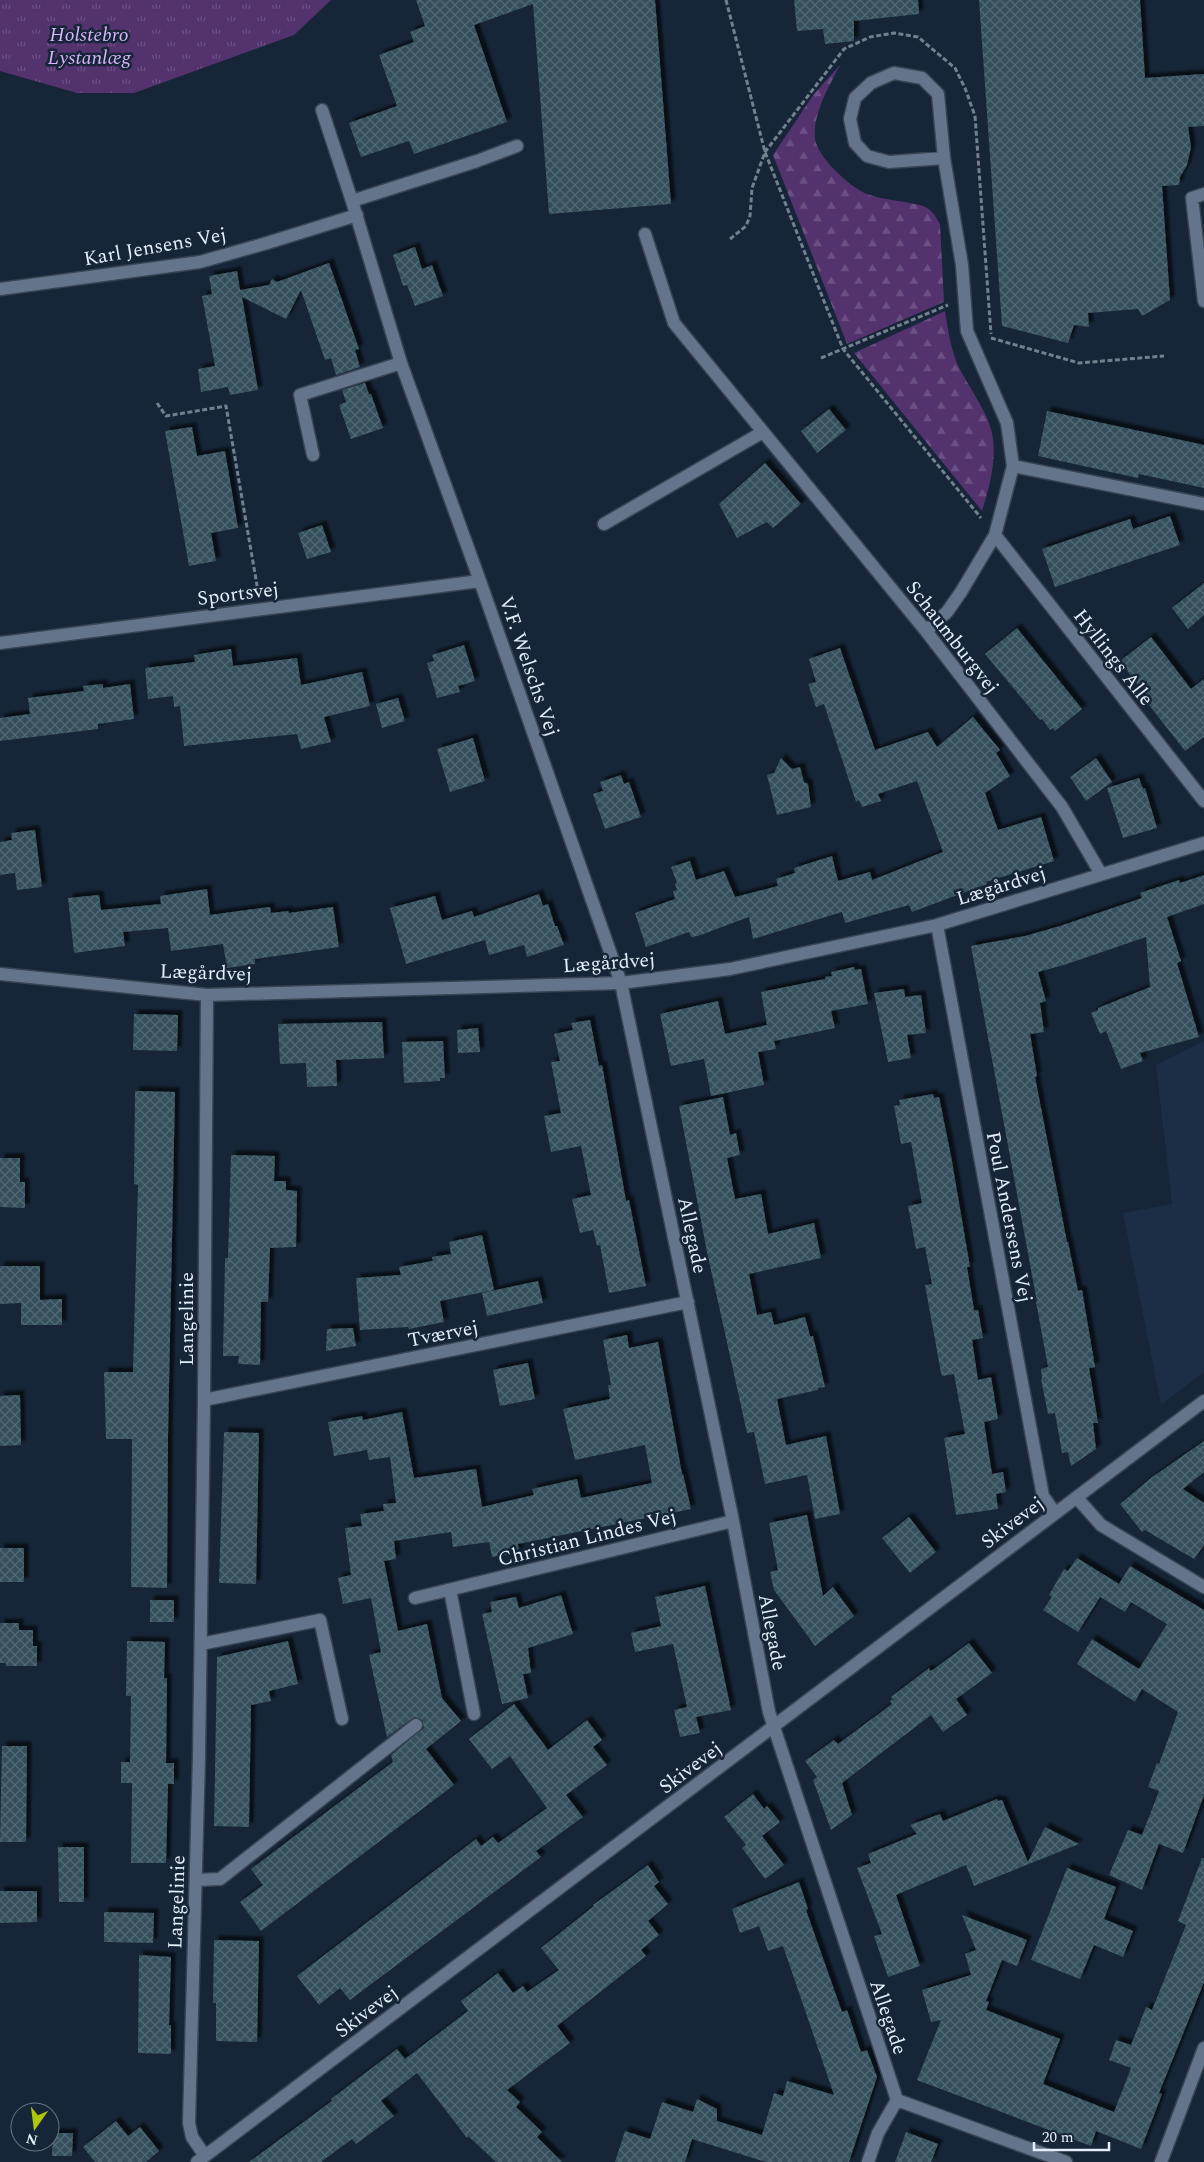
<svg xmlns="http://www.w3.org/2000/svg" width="1204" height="2162" viewBox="0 0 1204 2162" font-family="Spectral,serif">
	<defs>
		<pattern id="forest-firs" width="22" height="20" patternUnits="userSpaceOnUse" patternTransform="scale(1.25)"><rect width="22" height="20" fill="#53326e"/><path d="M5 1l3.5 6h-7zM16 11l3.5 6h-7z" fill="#6c5084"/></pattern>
		<pattern id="park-tufts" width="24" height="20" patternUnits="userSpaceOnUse" patternTransform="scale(1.25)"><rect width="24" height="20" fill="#53326e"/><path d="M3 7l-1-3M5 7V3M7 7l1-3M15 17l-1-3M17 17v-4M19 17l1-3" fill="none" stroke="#6c5084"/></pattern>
		<pattern id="building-cross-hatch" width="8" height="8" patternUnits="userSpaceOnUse" patternTransform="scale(1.25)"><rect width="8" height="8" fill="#34505c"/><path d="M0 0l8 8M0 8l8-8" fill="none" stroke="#516a74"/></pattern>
		<filter id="shadow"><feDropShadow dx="4.5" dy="-4.5" stdDeviation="1" flood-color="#0009"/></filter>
	</defs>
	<rect width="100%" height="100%" fill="#162537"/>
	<path fill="#1b2e45" d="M 1204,1041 L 1204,1372 L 1161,1405 L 1123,1213 L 1172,1204 L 1156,1065 Z"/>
	<path fill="url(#forest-firs)" d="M 841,64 C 830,83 812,116 815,139 C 818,158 850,187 867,194 C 883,200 903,201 920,205 C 931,208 934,214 940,224 L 944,302 L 847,344 L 773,155 L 814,94 Z
		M 945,311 C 948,329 950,346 957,363 C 967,386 991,415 993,439 C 996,464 989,488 982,511 L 854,353 Z"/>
	<path fill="url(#park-tufts)" d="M 0,0 L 331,0 L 294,35 L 134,93 L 77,93 L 0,71 Z"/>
	<path fill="url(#building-cross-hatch)" filter="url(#shadow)" d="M 416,0 L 655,0 L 671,204 L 549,214 L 533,4 L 474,25 L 507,122 L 414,154 L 409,141 L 361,157 L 349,123 L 397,106 L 379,55 L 414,42 L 410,32 L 425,26 Z
		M 794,0 L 918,0 L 919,14 L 854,21 L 854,41 L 825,44 L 823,29 L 797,31 Z
		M 979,0 L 1140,0 L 1145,78 L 1204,74 L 1204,126 L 1188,127 L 1191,147 L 1187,165 L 1180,177 L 1179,185 L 1162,186 L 1170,300 L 1142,316 L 1138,309 L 1088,313 L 1089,327 L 1074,325 L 1068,343 L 1002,326 Z
		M 415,247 L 422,269 L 432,265 L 443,296 L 415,306 L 407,285 L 403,286 L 393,255 Z
		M 329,263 L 359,349 L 355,350 L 360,367 L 336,375 L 331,358 L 325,360 L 301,290 L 286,319 L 242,297 L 258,390 L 230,395 L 228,387 L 201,392 L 198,369 L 215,366 L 202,296 L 212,294 L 209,276 L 237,271 L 240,290 L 269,285 L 272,279 L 277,282 Z
		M 365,383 L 369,394 L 371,394 L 383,428 L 351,439 L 339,405 L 346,402 L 342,390 Z
		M 829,409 L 846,430 L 817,453 L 801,431 Z
		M 1047,411 L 1204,445 L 1204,488 L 1139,474 L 1138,478 L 1038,456 Z
		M 192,427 L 197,456 L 225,451 L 238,528 L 211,533 L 216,561 L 189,566 L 165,431 Z
		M 765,463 L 801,504 L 773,528 L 767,522 L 737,538 L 719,504 Z
		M 1170,516 L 1180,545 L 1055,587 L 1042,549 L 1130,519 L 1133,529 Z
		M 322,525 L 331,552 L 307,559 L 298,533 Z
		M 1204,583 L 1204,615 L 1188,629 L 1172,608 Z
		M 1017,628 L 1082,709 L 1055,731 L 1053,728 L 1050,730 L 1042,719 L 1040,720 L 985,654 Z
		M 1151,637 L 1191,689 L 1204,679 L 1204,737 L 1185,751 L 1138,691 L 1141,689 L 1120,661 Z
		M 464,645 L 475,681 L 458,686 L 460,692 L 437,698 L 427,663 L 434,661 L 432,655 Z
		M 840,648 L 875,750 L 928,732 L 937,747 L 973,717 L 1000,750 L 996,753 L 1010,776 L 985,793 L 998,830 L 1041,817 L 1054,861 L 986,882 L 987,884 L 912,912 L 909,905 L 845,923 L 842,912 L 753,939 L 749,917 L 698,936 L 691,937 L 689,932 L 646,947 L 635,913 L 675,899 L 673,891 L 677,890 L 675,884 L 677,883 L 671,867 L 690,861 L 696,880 L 724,871 L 735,897 L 778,886 L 776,879 L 795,873 L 794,868 L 832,856 L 838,881 L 870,872 L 872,880 L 943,852 L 917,781 L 878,794 L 881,801 L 862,807 L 859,800 L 856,802 L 824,704 L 816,707 L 808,684 L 816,682 L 809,659 Z
		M 231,649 L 233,666 L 297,658 L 301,685 L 362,672 L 370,706 L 324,717 L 331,742 L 301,749 L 297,734 L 184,746 L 180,706 L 174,707 L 173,696 L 148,699 L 145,668 L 195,662 L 194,655 Z
		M 103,684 L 103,688 L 130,684 L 134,719 L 98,724 L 98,729 L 0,741 L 0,718 L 30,714 L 28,698 L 84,691 L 83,686 Z
		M 398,698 L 405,721 L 382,728 L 376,704 Z
		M 473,738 L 485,781 L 450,792 L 437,749 Z
		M 781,758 L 792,769 L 800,767 L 804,782 L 808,784 L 811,807 L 777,815 L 767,775 L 774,773 Z
		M 1096,758 L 1112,782 L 1086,801 L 1070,777 Z
		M 621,775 L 624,784 L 629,782 L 641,817 L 605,829 L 593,794 L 603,791 L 600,782 Z
		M 1139,778 L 1143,789 L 1145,788 L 1157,828 L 1123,838 L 1107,788 Z
		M 35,830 L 42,887 L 17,890 L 15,873 L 0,875 L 0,842 L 12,840 L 11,833 Z
		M 1204,875 L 1204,904 L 1167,917 L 1181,961 L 1177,963 L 1199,1037 L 1140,1053 L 1143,1061 L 1121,1069 L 1106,1031 L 1100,1034 L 1091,1013 L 1098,1010 L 1098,1008 L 1150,987 L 1146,937 L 1067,964 L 1038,972 L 1046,1001 L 1040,1003 L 1044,1032 L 1030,1034 L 1037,1076 L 1035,1077 L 1067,1242 L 1068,1242 L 1078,1291 L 1082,1290 L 1095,1367 L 1089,1368 L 1098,1423 L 1093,1423 L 1096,1449 L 1071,1466 L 1068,1452 L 1062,1453 L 1055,1413 L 1048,1414 L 1041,1379 L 1042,1379 L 1041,1369 L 1048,1367 L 1036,1302 L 1037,1302 L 971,946 L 1025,936 L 1060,926 L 1142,898 L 1140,893 L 1179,880 L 1180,883 Z
		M 207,889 L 210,915 L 270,907 L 271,913 L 288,911 L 289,913 L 333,907 L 339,947 L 255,959 L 255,964 L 227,968 L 223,944 L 171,951 L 168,928 L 123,932 L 125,946 L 74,953 L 68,898 L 99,895 L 101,910 L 161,904 L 160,896 Z
		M 539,894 L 543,906 L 548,904 L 555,926 L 557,926 L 564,945 L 527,957 L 524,945 L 489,955 L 485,940 L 406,964 L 390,908 L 435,896 L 442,920 L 472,911 L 474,917 Z
		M 854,967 L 855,970 L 861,969 L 868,1004 L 831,1011 L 835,1028 L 774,1041 L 776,1049 L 758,1052 L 764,1085 L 711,1096 L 704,1059 L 671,1066 L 660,1014 L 718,1001 L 725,1034 L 767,1025 L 761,992 L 825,979 L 825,977 L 832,976 L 831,972 Z
		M 904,989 L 905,997 L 921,995 L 926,1033 L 907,1035 L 911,1058 L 888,1062 L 874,993 Z
		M 134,1014 L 178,1015 L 177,1051 L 133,1050 Z
		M 590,1020 L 599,1066 L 602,1065 L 626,1201 L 629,1200 L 646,1286 L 609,1293 L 600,1245 L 597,1246 L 593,1230 L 580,1233 L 572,1199 L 591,1195 L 581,1146 L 551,1152 L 544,1116 L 561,1113 L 551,1062 L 560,1061 L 554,1034 L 573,1030 L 571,1023 Z
		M 382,1022 L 384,1058 L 336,1060 L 337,1086 L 307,1087 L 306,1063 L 280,1064 L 278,1024 Z
		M 478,1028 L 480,1052 L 458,1053 L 457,1030 Z
		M 443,1041 L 445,1078 L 440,1078 L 440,1081 L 404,1083 L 402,1042 Z
		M 135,1091 L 175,1092 L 168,1435 L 167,1588 L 131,1587 L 132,1439 L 106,1439 L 104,1372 L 133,1372 L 138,1185 L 134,1184 Z
		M 933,1094 L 934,1098 L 939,1097 L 951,1156 L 970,1267 L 967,1267 L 974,1310 L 978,1310 L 983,1338 L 972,1340 L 978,1380 L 991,1377 L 998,1419 L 984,1422 L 992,1474 L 1003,1472 L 1006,1492 L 996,1494 L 998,1509 L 956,1515 L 944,1438 L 965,1434 L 954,1374 L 942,1376 L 941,1373 L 925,1285 L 932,1284 L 925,1247 L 916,1249 L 908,1206 L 922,1203 L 911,1142 L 901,1144 L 894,1106 L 900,1105 L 899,1100 Z
		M 723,1097 L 730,1135 L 736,1133 L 740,1155 L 727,1158 L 735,1199 L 761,1194 L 768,1234 L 814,1223 L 821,1258 L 749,1274 L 757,1315 L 771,1312 L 774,1325 L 805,1317 L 810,1336 L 813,1336 L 825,1387 L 818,1388 L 818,1390 L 777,1399 L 786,1445 L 826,1436 L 840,1514 L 815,1519 L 807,1475 L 765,1484 L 754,1432 L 747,1433 L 707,1252 L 679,1106 Z
		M 231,1155 L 275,1156 L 274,1181 L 286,1181 L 286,1190 L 297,1191 L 296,1247 L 270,1248 L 268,1302 L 261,1302 L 260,1365 L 238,1364 L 239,1356 L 223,1356 L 225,1258 L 228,1258 Z
		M 0,1158 L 20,1158 L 20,1182 L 25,1182 L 25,1208 L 0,1207 Z
		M 482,1235 L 494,1290 L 440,1301 L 444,1322 L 409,1329 L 408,1327 L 360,1330 L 356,1278 L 401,1275 L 399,1267 L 433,1261 L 432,1257 L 451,1254 L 449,1242 Z
		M 0,1266 L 40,1266 L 40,1300 L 62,1299 L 62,1325 L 21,1325 L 21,1303 L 0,1304 Z
		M 538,1281 L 543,1303 L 487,1316 L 482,1293 Z
		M 353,1328 L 356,1346 L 326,1351 L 327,1329 Z
		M 627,1335 L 629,1348 L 658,1342 L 682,1474 L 683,1474 L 691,1509 L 518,1544 L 519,1552 L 492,1557 L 489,1542 L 453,1547 L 451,1532 L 394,1541 L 396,1559 L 384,1561 L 398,1631 L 427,1624 L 442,1698 L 461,1721 L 426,1749 L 454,1785 L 261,1931 L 240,1902 L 263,1885 L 251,1869 L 393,1762 L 391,1755 L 424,1728 L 422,1720 L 414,1717 L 387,1737 L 369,1655 L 381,1652 L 371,1598 L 343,1604 L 338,1578 L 351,1575 L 345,1528 L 362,1526 L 360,1514 L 384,1511 L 383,1504 L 396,1503 L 390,1457 L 369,1460 L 367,1450 L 334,1456 L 328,1422 L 362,1416 L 363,1420 L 402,1412 L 414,1478 L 476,1469 L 482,1507 L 534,1495 L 532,1489 L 577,1479 L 581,1498 L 652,1483 L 645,1445 L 575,1460 L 563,1409 L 610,1399 L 608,1385 L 611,1385 L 603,1340 Z
		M 528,1363 L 535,1399 L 500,1406 L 493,1370 Z
		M 20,1395 L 21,1445 L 0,1446 L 0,1396 Z
		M 224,1432 L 259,1433 L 256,1584 L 219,1583 Z
		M 1204,1441 L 1204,1472 L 1183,1489 L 1204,1503 L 1204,1545 L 1194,1559 L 1145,1530 L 1142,1532 L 1120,1504 L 1151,1478 Z
		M 807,1515 L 823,1596 L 833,1587 L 854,1616 L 815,1646 L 774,1590 L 770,1572 L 778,1570 L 769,1523 Z
		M 909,1517 L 936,1552 L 910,1573 L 882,1538 Z
		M 0,1548 L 24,1548 L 24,1582 L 0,1582 Z
		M 1077,1558 L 1119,1584 L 1130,1566 L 1204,1610 L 1204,1795 L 1183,1853 L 1159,1844 L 1142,1890 L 1109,1875 L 1128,1830 L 1142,1835 L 1159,1791 L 1148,1787 L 1157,1763 L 1159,1764 L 1178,1712 L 1142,1689 L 1135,1702 L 1077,1664 L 1092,1639 L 1139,1669 L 1167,1624 L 1131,1602 L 1125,1612 L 1100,1597 L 1078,1632 L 1043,1610 L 1052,1597 L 1049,1595 L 1064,1569 L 1068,1571 Z
		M 705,1586 L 731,1710 L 696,1717 L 700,1733 L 680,1737 L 674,1710 L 687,1707 L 673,1644 L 635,1652 L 631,1633 L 661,1626 L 655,1597 Z
		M 561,1595 L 573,1634 L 528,1648 L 531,1673 L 523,1674 L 528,1698 L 502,1704 L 482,1614 L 492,1612 L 490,1602 L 516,1597 L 519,1608 Z
		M 150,1600 L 174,1600 L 174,1622 L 150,1622 Z
		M 0,1623 L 19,1623 L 19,1630 L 33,1630 L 33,1646 L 37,1646 L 37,1666 L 6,1666 L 6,1663 L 0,1663 Z
		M 127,1641 L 165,1642 L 164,1678 L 167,1678 L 166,1763 L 174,1763 L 174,1784 L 168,1784 L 166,1863 L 131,1863 L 132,1783 L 121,1783 L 121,1762 L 130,1762 L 131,1696 L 126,1696 Z
		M 288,1641 L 298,1684 L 269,1691 L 271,1701 L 251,1705 L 249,1827 L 214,1826 L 217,1657 Z
		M 969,1643 L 992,1673 L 956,1699 L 967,1715 L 943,1732 L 931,1715 L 842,1783 L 852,1815 L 831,1830 L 813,1780 L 817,1777 L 805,1761 L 834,1740 L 838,1744 L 892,1704 L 890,1701 L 893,1699 L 891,1697 L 929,1668 L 930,1671 L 934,1669 Z
		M 514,1704 L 548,1750 L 587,1720 L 602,1740 L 593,1747 L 607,1765 L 566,1795 L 583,1817 L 536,1851 L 541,1857 L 350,2000 L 340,1988 L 319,2005 L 297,1976 L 476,1839 L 481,1846 L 493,1837 L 498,1843 L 547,1808 L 510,1756 L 492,1769 L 469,1739 Z
		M 2,1746 L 27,1746 L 26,1842 L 0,1842 Z
		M 753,1794 L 764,1809 L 767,1806 L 780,1822 L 762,1836 L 784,1865 L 765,1879 L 742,1848 L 746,1845 L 724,1817 Z
		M 997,1799 L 998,1801 L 1002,1800 L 1028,1862 L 1045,1827 L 1079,1844 L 974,1886 L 966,1865 L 896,1895 L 920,1966 L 888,1977 L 874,1936 L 882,1934 L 857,1868 L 871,1863 L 868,1854 L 917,1834 L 910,1825 L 940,1814 L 943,1821 Z
		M 58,1847 L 84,1847 L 84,1902 L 59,1902 Z
		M 1202,1858 L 1204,1858 L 1204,1982 L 1159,2093 L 1162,2094 L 1141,2149 L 1096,2131 L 1091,2146 L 917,2080 L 941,2020 L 931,2022 L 922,1990 L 971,1975 L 965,1954 L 976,1950 L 962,1915 L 1027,1940 L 1017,1966 L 1002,1960 L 986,2001 L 989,2002 L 986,2010 L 1060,2039 L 1043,2084 L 1114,2112 L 1131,2068 L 1109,2060 L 1116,2040 L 1131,2045 L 1146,2007 L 1152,2010 L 1186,1925 L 1178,1921 Z
		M 648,1865 L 659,1882 L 654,1886 L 668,1904 L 648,1921 L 659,1935 L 641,1950 L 646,1956 L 557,2026 L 570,2043 L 507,2090 L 520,2102 L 516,2107 L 542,2132 L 537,2137 L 562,2162 L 496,2162 L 468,2136 L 467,2138 L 417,2073 L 381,2101 L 394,2116 L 356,2144 L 352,2139 L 321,2162 L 249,2162 L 332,2101 L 331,2099 L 397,2049 L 405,2059 L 468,2011 L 461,2001 L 498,1973 L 513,1993 L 523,1986 L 527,1992 L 559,1970 L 541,1948 L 594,1906 L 593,1905 Z
		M 1067,1868 L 1116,1887 L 1104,1919 L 1133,1931 L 1123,1957 L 1094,1945 L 1080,1979 L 1031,1960 Z
		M 799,1882 L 808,1909 L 806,1910 L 842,2012 L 847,2010 L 861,2052 L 867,2050 L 877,2077 L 849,2162 L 766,2162 L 692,2139 L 685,2162 L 615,2162 L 625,2131 L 650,2139 L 662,2102 L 693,2112 L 697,2099 L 717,2109 L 717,2121 L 762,2135 L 774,2093 L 783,2096 L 787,2081 L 834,2095 L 783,1946 L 768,1951 L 759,1926 L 740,1933 L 732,1909 Z
		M 0,1891 L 37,1891 L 37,1922 L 0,1923 Z
		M 104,1912 L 154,1913 L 153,1943 L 104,1942 Z
		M 214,1940 L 259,1941 L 257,2042 L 216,2041 L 216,2003 L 213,2003 Z
		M 139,1955 L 171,1957 L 169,2025 L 171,2025 L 171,2054 L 138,2053 Z
		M 116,2121 L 128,2136 L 140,2127 L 159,2151 L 146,2162 L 95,2162 L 83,2147 Z
		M 906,2132 L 938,2144 L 931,2162 L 895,2162 Z
		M 53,2133 L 73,2133 L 72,2156 L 52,2156 Z"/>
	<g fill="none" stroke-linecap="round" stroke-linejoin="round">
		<defs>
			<path id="minor" d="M 322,110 L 352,201 L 477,161 L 517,146
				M 1204,194 L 1192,198 L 1204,301
				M 352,201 L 401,363 L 480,581 L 621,983 L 733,1521 L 769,1712 L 897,2100 L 1066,2162
				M 645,234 L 674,323 L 926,631 L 1062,807 L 1101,874
				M 0,289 L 200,262 L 267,243 L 357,215
				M 313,455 L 300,395 L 401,363
				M 1013,466 L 1204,504
				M 604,524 L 763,432
				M 995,535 L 1204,801
				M 926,631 L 947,612 L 961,592 L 995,535 L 1013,466 L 1007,423 L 967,331 L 962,265 L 944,158 L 938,94 L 922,78 L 894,73 L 871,83 L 855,98 L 850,119 L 855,143 L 867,156 L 889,162 L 944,158
				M 0,643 L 480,581
				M 937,925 L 1043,1496 L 1055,1513
				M 0,974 L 207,995 L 621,983 L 730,969 L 937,925 L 1204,843
				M 204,1400 L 688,1302
				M 1077,1498 L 1101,1525 L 1204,1587
				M 450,1590 L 474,1714
				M 415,1598 L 733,1521
				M 201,1644 L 320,1620 L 342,1719
				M 196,1880 L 220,1879 L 416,1725
				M 205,2156 L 192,2137 L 189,2123 L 199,1757 L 204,1400 L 207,995
				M 197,2162 L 1204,1401
				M 868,2162 L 878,2133 L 897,2100
				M 1161,2162 L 1204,2048"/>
		</defs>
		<use href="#minor" stroke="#384353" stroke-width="15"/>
		<path stroke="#73808f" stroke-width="3" stroke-dasharray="5 2.5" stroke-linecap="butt" d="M 726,0 L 765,152 L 843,349 L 981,518
			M 730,239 L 746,226 L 750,216 L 752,188 L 765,152 L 844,49 L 870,37 L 894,33 L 918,37 L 955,68 L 965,88 L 975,116 L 991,334
			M 991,338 L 1079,363 L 1164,356
			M 821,358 L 948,305
			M 157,403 L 166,416 L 226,406 L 258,591"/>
		<use href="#minor" stroke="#64758b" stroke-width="12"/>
	</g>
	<g text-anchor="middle" stroke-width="5" stroke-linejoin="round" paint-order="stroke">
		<g font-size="20" font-style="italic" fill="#dab4fc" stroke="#162537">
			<text x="89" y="41">Holstebro<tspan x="89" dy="23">Lystanlæg</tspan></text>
		</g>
		<g font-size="20" fill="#e4eefa" stroke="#162537">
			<text transform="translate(155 246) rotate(-10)" y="7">Karl Jensens Vej</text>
			<text transform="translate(238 593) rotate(-7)" y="7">Sportsvej</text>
			<text transform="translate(953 637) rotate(52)" y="7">Schaumburgvej</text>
			<text transform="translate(1114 657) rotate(52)" y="7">Hyllings Alle</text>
			<text transform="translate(530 666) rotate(71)" y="7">V.F. Welschs Vej</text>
			<text transform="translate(1001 885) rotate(-17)" y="7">Lægårdvej</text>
			<text transform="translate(609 962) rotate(-4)" y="7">Lægårdvej</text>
			<text transform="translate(206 972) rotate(2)" y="7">Lægårdvej</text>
			<text transform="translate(1010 1217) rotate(79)" y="7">Poul Andersens Vej</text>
			<text transform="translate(693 1235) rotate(78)" y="7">Allegade</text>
			<text transform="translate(186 1319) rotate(-90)" y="7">Langelinie</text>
			<text transform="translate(443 1333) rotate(-11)" y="7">Tværvej</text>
			<text transform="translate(1012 1522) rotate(-37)" y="7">Skivevej</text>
			<text transform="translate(587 1537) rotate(-14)" y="7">Christian Lindes Vej</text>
			<text transform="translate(773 1632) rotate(79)" y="7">Allegade</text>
			<text transform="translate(690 1767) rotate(-37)" y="7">Skivevej</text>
			<text transform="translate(176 1902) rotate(-88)" y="7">Langelinie</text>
			<text transform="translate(366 2011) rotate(-37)" y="7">Skivevej</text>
			<text transform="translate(889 2017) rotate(71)" y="7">Allegade</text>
		</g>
	</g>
	<g transform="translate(35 2127) rotate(194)"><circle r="24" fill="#162537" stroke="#687585"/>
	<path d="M0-4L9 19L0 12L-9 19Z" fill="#aec60b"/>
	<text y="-8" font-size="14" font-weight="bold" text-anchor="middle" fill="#e4eefa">N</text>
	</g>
	<path d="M1034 2142v8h75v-8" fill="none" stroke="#e4eefa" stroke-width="2.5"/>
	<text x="1042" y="2142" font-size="15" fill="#e4eefa" stroke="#162537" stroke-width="4" paint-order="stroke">20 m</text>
</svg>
